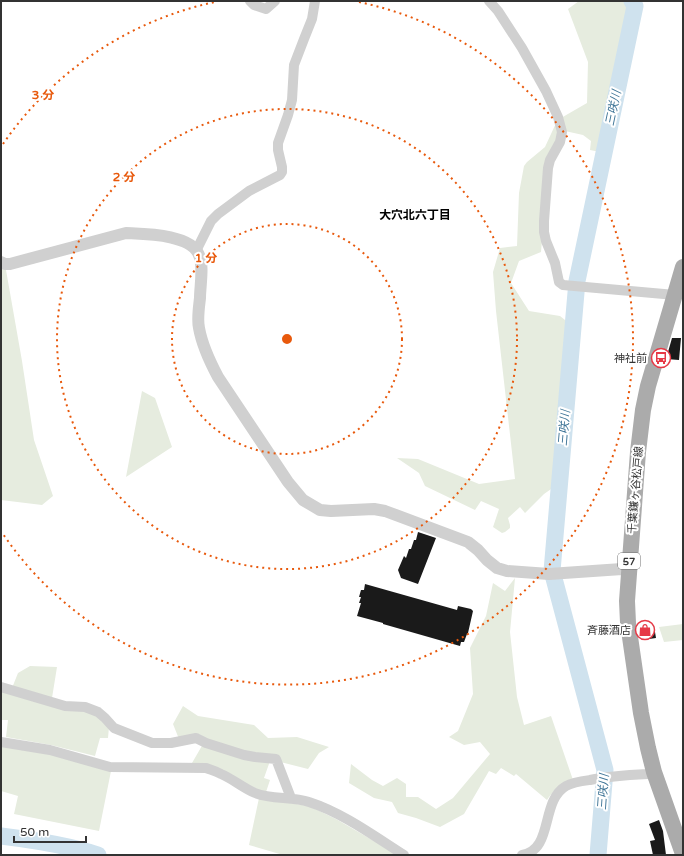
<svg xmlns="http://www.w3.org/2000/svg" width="684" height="856" viewBox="0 0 684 856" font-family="'Varela Round','Noto Sans JP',sans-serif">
	<rect width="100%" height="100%" fill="#fff"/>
	<path fill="#e6ecdf" d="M 579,1 L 627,1 L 629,4 L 600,152 L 590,150 L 591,141 L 583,135 L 565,131 L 561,118 L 587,103 L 588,62 L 568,9 Z
		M 557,121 L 560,133 L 549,159 L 541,252 L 519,261 L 511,283 L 529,311 L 560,316 L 570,324 L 567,355 L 554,487 L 544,494 L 525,513 L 520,507 L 508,518 L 510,525 L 510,528 L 505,532 L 502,533 L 493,527 L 499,509 L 481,501 L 475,510 L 425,486 L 419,473 L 397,458 L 418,459 L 479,484 L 515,479 L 496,311 L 493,272 L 500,248 L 517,246 L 519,193 L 524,166 L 527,162 L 545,147 Z
		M 1,267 L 6,270 L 22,361 L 34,440 L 53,496 L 42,505 L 1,500 Z
		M 142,391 L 155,398 L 172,447 L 126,477 Z
		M 515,578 L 510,632 L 517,697 L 524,725 L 551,716 L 573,780 C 558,784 556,788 547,800 L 516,774 L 514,776 L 501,768 L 496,774 L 489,771 L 464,814 L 440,827 L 416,818 L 398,813 L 392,802 L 374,798 L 349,783 L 351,764 L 372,780 L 383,786 L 397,778 L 406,784 L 406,797 L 418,797 L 436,809 L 453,798 L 490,754 L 480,742 L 464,745 L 449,737 L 458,731 L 473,694 L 470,648 L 486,616 L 493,583 L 505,591 Z
		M 683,624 L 683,640 L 664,642 L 659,627 Z
		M 30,666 L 57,667 L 52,698 L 97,714 L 109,727 L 108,738 L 100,738 L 95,756 L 51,745 L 6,737 L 8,720 L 1,720 L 1,691 L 10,693 L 18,673 Z
		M 183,706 L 198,716 L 254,725 L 268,738 L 297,737 L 329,747 L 319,753 L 308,769 C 284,763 260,757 236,749 C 222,745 211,742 199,734 L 179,739 L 173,724 Z
		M 203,744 L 270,761 L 264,778 L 270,780 L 266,792 L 259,790 L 208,766 L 192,763 Z
		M 1,745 L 50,753 L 111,771 L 99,831 L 14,814 L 18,796 L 1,791 Z
		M 259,798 L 309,806 L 336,819 L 398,855 L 283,855 L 249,845 Z"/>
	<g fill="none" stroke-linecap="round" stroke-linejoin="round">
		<path stroke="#cfe2ee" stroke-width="17" d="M 1,836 C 34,840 67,845 98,855
			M 598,855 L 605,770 L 552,571 L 577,281 L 635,6 L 632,1"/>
	</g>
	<path fill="#1a1a1a" d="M 672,338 L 681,338 L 679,360 L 666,359 Z
		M 418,532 L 436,538 L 418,584 L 401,578 L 398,570 L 404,556 L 406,558 L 409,549 L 411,549 L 414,540 L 416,540 Z
		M 365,584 L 457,610 L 458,606 L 471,609 L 473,611 L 468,633 L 467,634 L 464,642 L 461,642 L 460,646 L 383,624 L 383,623 L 357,616 L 361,603 L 359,603 L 361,597 L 359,597 L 361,590 L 364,590 Z
		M 652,624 L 653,626 L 654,626 L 656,638 L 642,640 L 641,637 L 640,637 L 638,626 Z
		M 659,820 L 663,831 L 666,855 L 653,855 L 650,841 L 655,840 L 649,824 Z"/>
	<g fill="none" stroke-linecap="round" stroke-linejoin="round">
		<path stroke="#d0d0d0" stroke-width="10" d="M 250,1 L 254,5 L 266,9 L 275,1
			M 489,1 L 498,11 L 522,48 L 546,91 L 558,117 L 562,132 L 560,142 L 550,160 L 548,168 L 544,221 L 544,232 L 546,241 L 555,263 L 559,282 L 563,285 L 675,295
			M 197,249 L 211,221 L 218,214 L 249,191 L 280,175 L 282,172 L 282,167 L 278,150 L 278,143 L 288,115 L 292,100 L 294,65 L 304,39 L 312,19 L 315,1
			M 1,687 L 65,706 L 85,707 L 98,712 L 105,718 L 114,728 L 152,743 L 171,743 L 196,738 L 206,743 L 244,755 L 255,757 L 276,759 L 291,798
			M 1,742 L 50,750 L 110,767 L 206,768 C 211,770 216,771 221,774 C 233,779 243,788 255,793 C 272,800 292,796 309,802 C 343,813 374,836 404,855
			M 522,855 C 554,850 540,801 566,786 C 573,782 582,781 590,780 C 609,776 628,775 648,774 L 654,772"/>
		<path stroke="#d0d0d0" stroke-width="12" d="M 1,262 L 5,264 L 10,264 L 126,233 C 145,234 191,234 199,255 C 204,266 200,286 200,298 C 199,307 197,319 199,328 C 202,345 210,362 218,377 L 288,482 L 303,500 L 320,510 L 331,511 L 374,509 L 385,511 L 468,542 L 478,550 L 487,560 L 497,568 L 507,571 L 549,574 L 622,569 L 629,570"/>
		<path stroke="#ababab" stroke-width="16" d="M 683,267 L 648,386 L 643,410 L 638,452 L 627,601 L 628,623 L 630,637 L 641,713 L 648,748 L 654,772 L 683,854"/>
	</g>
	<g fill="none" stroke="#e8590c" stroke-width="2" stroke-dasharray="2 4">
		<circle cx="287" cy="339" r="115"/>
		<circle cx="287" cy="339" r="230"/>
		<path d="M3 144A345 345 0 0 1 215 2M359 2A345 345 0 1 1 3 534"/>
	</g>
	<defs>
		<symbol id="bus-ring" viewBox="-11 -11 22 22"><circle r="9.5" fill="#fff" stroke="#e63946" stroke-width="1.5"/><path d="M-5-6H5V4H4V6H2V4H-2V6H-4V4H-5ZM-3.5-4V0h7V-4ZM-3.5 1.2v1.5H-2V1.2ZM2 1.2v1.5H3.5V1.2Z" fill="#e63946"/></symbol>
		<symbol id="shop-ring" viewBox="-11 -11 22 22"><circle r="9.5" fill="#fff" stroke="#e63946" stroke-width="1.5"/><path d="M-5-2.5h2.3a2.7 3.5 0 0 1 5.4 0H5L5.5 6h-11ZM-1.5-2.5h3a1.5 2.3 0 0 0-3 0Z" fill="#e63946"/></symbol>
	</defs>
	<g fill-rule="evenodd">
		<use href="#bus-ring" x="650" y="347" width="22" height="22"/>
		<use href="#shop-ring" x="634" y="619" width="22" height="22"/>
	</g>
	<g text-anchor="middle" stroke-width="4" stroke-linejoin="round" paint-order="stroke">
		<rect fill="#fff" stroke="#707070" stroke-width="1" x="618" y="553" width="22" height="16" rx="3"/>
		<g font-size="10" font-weight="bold" fill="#333">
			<text x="629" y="565">57</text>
		</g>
		<g font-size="11" fill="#333" stroke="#fff" text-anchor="end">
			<text x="647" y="362">神社前</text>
			<text x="631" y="634">斉藤酒店</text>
		</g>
		<g font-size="11" fill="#333" stroke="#fff">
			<text transform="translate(635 490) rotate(-85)" y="4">千葉鎌ヶ谷松戸線</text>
		</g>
		<g font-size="12" font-style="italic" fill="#3f7597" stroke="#fff">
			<text transform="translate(613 108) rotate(-78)" y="4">三咲川</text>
			<text transform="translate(564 428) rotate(-85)" y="4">三咲川</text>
			<text transform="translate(603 792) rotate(-86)" y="4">三咲川</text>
		</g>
		<g font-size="12" font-weight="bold" fill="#000" stroke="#fff">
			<text x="415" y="219">大穴北六丁目</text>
		</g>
	</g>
	<circle cx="287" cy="339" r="6" fill="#e8590c" stroke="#fff" stroke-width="2"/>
	<g font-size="12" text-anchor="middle" font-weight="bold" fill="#e8590c" stroke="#fff" stroke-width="4" stroke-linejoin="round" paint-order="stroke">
		<text x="43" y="99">3 分</text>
		<text x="124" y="181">2 分</text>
		<text x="206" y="262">1 分</text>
	</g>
	<rect width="684" height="856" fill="none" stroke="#333333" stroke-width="4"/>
	<path d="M14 836v6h72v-6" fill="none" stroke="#333333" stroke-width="2"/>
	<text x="20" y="836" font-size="12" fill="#333333" stroke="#ffffff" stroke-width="3" paint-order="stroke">50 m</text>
</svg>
